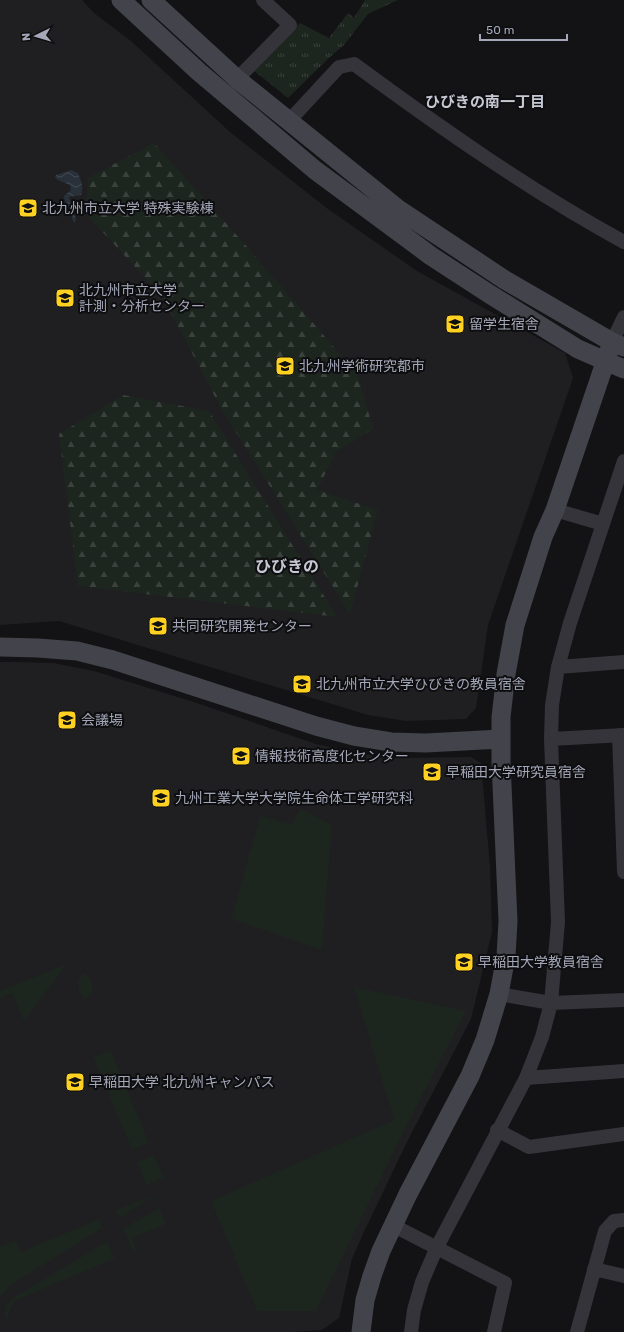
<svg xmlns="http://www.w3.org/2000/svg" width="624" height="1332" viewBox="0 0 624 1332" font-family="Rubik,'Noto Sans JP',sans-serif">
	<defs>
		<pattern id="forest-firs" width="22" height="20" patternUnits="userSpaceOnUse"><rect width="22" height="20" fill="#1d251f"/><path d="M5 1l3.5 6h-7zM16 11l3.5 6h-7z" fill="#3b423d"/></pattern>
		<pattern id="park-tufts" width="24" height="20" patternUnits="userSpaceOnUse"><rect width="24" height="20" fill="#1d251f"/><path d="M3 7l-1-3M5 7V3M7 7l1-3M15 17l-1-3M17 17v-4M19 17l1-3" fill="none" stroke="#3b423d"/></pattern>
		<pattern id="water-waves" width="16" height="10" patternUnits="userSpaceOnUse"><rect width="16" height="10" fill="#28303a"/><path d="M0 5q4-4 8 0t8 0" fill="none" stroke="#444b54"/></pattern>
	</defs>
	<rect width="100%" height="100%" fill="#131315"/>
	<path fill="#1f1f22" d="M 0,0 L 82,0 L 94,13 L 131,41 L 230,132 L 328,209 L 417,271 L 565,353 L 573,378 L 488,625 L 476,708 L 466,719 L 406,721 L 368,715 L 59,621 L 0,625 Z
		M 0,662 L 16,662 L 53,663 L 94,671 L 197,703 L 316,744 L 361,754 L 395,758 L 471,757 L 481,763 L 490,866 L 492,932 L 471,1019 L 407,1142 L 363,1234 L 352,1259 L 339,1318 L 322,1330 L 290,1332 L 0,1332 Z"/>
	<path fill="#1d251f" d="M 301,809 L 332,825 L 322,950 L 231,919 L 260,816 L 291,824 Z
		M 67,964 L 24,1021 L 12,993 L 0,998 L 0,991 Z
		M 85,974 C 94,980 97,994 85,998 C 76,992 76,983 82,975 Z
		M 354,987 L 466,1011 L 402,1135 L 316,1311 L 257,1311 L 211,1201 L 394,1120 Z
		M 111,1050 L 149,1143 L 132,1150 L 93,1057 Z
		M 154,1155 L 164,1178 L 146,1185 L 137,1162 Z
		M 154,1195 L 120,1218 L 116,1210 Z
		M 159,1208 L 166,1224 L 132,1238 L 137,1250 L 133,1251 L 123,1229 Z
		M 99,1219 L 102,1228 L 11,1285 L 0,1296 L 0,1246 L 16,1241 L 21,1252 Z
		M 108,1241 L 114,1259 L 17,1300 L 10,1309 L 8,1317 L 4,1318 L 6,1306 L 13,1298 Z"/>
	<path fill="url(#forest-firs)" d="M 154,143 L 250,250 L 358,375 L 373,429 L 336,452 L 317,490 L 378,510 L 350,614 L 221,408 L 162,296 L 86,214 L 88,178 Z
		M 123,395 L 209,411 L 337,617 L 78,586 L 59,434 Z"/>
	<path fill="url(#park-tufts)" d="M 365,0 L 398,0 L 368,14 L 344,45 L 331,56 L 288,98 L 253,70 L 300,23 L 329,38 L 348,13 L 354,18 Z"/>
	<path fill="url(#water-waves)" d="M 71,170 L 78,173 C 81,181 84,186 81,195 L 69,197 L 76,220 L 74,223 L 64,198 L 64,196 L 70,191 L 71,187 C 66,181 59,183 55,177 L 56,175 Z"/>
	<g fill="none" stroke-linecap="round" stroke-linejoin="round">
		<path stroke="#34343a" stroke-width="14" d="M 237,79 L 290,25 L 263,0
			M 289,121 L 339,67 L 354,64 C 441,128 529,190 624,242
			M 612,342 L 624,317
			M 555,510 L 603,524
			M 558,667 L 624,662
			M 619,735 L 624,872
			M 551,739 L 624,735
			M 499,994 L 551,1003 L 624,1000
			M 526,1078 L 624,1071
			M 497,1130 L 529,1147 L 624,1134
			M 394,1223 L 400,1229 L 505,1283 L 494,1332
			M 594,1269 L 624,1276
			M 411,1332 L 414,1310 L 422,1282 L 437,1247 L 526,1078 L 542,1037 L 551,1003 L 558,922 L 551,739 L 552,705 L 558,667 L 570,623 L 624,461
			M 577,1332 L 605,1231 L 614,1221 L 624,1220"/>
		<path stroke="#42434b" stroke-width="19" d="M 121,0 L 199,72 L 315,170 L 431,256 L 491,295 L 578,349 L 624,369
			M 151,0 L 237,79 L 398,209 L 505,280 L 612,342 L 624,347
			M 0,647 L 38,648 L 77,651 L 113,660 L 316,726 L 354,736 L 391,742 L 426,743 L 501,739
			M 361,1332 L 365,1300 L 372,1276 L 381,1251 L 408,1194 L 470,1076 L 485,1040 L 499,994 L 506,956 L 508,921 L 501,762 L 501,717 L 506,674 L 515,625 L 543,537 L 555,510 L 612,342"/>
	</g>
	<defs>
		<symbol id="university-square" viewBox="-11 -11 22 22"><rect x="-9" y="-9" width="18" height="18" rx="4" fill="#ffd221" stroke="#0e0e10"/><path d="M0-5L7-2L0 1L-7-2ZM-4 1L0 2.5L4 1V4Q0 6-4 4Z" fill="#111"/></symbol>
	</defs>
	<g fill-rule="evenodd">
		<use href="#university-square" x="17" y="197" width="22" height="22"/>
		<use href="#university-square" x="54" y="287" width="22" height="22"/>
		<use href="#university-square" x="444" y="313" width="22" height="22"/>
		<use href="#university-square" x="274" y="355" width="22" height="22"/>
		<use href="#university-square" x="147" y="615" width="22" height="22"/>
		<use href="#university-square" x="291" y="673" width="22" height="22"/>
		<use href="#university-square" x="56" y="709" width="22" height="22"/>
		<use href="#university-square" x="230" y="745" width="22" height="22"/>
		<use href="#university-square" x="421" y="761" width="22" height="22"/>
		<use href="#university-square" x="150" y="787" width="22" height="22"/>
		<use href="#university-square" x="453" y="951" width="22" height="22"/>
		<use href="#university-square" x="64" y="1071" width="22" height="22"/>
	</g>
	<g text-anchor="middle" stroke-width="4" stroke-linejoin="round" paint-order="stroke">
		<g font-size="14" fill="#a3a7b7" stroke="#0e0e10" text-anchor="start">
			<text x="42" y="213">北九州市立大学 特殊実験棟</text>
			<text x="79" y="295">北九州市立大学<tspan x="79" dy="16">計測・分析センター</tspan></text>
			<text x="469" y="329">留学生宿舎</text>
			<text x="299" y="371">北九州学術研究都市</text>
			<text x="172" y="631">共同研究開発センター</text>
			<text x="316" y="689">北九州市立大学ひびきの教員宿舎</text>
			<text x="81" y="725">会議場</text>
			<text x="255" y="761">情報技術高度化センター</text>
			<text x="446" y="777">早稲田大学研究員宿舎</text>
			<text x="175" y="803">九州工業大学大学院生命体工学研究科</text>
			<text x="478" y="967">早稲田大学教員宿舎</text>
			<text x="89" y="1087">早稲田大学 北九州キャンパス</text>
		</g>
		<g font-size="15" font-weight="bold" fill="#c5c7d2" stroke="#0e0e10">
			<text x="485" y="107">ひびきの南一丁目</text>
		</g>
		<g font-size="16" font-weight="bold" fill="#c5c7d2" stroke="#0e0e10">
			<text x="287" y="572">ひびきの</text>
		</g>
	</g>
	<g transform="translate(36 36) rotate(265)" stroke="#0e0e10" stroke-width="3" paint-order="stroke">
	<path d="M0-3L7 15L0 10L-7 15Z" fill="#a3a7b7"/>
	<text y="-6" font-size="11" font-weight="bold" text-anchor="middle" fill="#a3a7b7">N</text>
	</g>
	<path d="M480 34v6h87v-6" fill="none" stroke="#a3a7b7" stroke-width="2"/>
	<text x="486" y="34" font-size="12" fill="#a3a7b7" stroke="#0e0e10" stroke-width="3" paint-order="stroke">50 m</text>
</svg>
